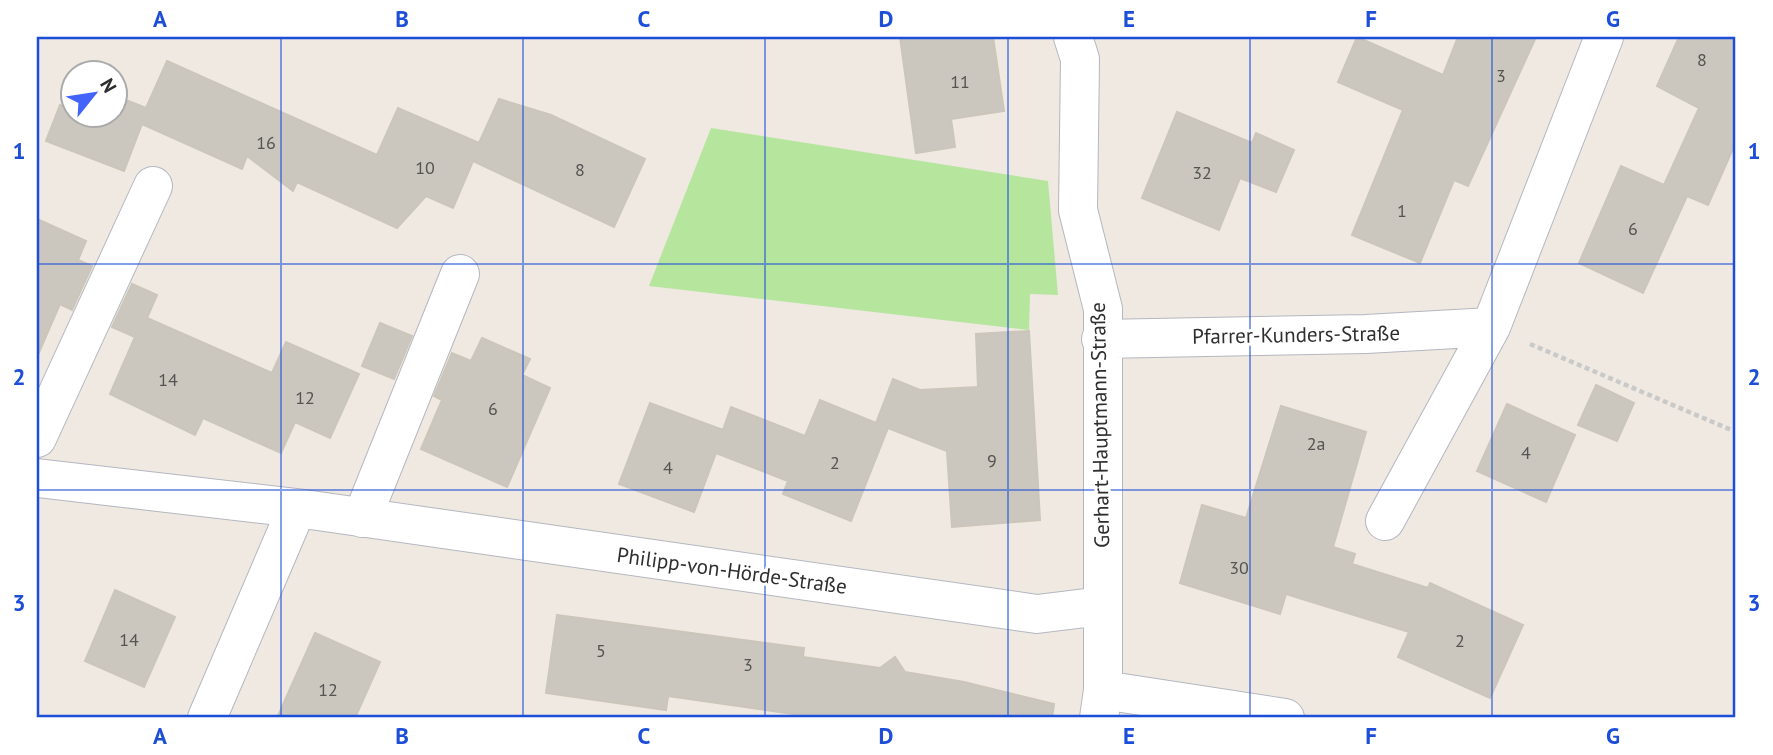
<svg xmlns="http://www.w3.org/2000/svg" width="1773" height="755" viewBox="0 0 1773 755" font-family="'PT Sans',sans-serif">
	<rect width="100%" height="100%" fill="#efe9e1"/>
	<path fill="#b6e59e" d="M 711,128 L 1048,181 L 1058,295 L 1030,294 L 1029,330 L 649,286 Z"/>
	<path fill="#cbc7bf" stroke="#cbc5ba" stroke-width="2" d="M 900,37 L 993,37 L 1004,111 L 951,119 L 955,147 L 916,153 Z
		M 1357,37 L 1443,75 L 1458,37 L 1536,37 L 1468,186 L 1454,180 L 1420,263 L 1352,235 L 1403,110 L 1338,82 Z
		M 1679,37 L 1736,37 L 1736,142 L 1708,205 L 1687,196 L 1643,293 L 1579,263 L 1621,166 L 1664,185 L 1699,108 L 1657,86 Z
		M 167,61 L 377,155 L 398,108 L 479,143 L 499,99 L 551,115 L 645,159 L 614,227 L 473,161 L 453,208 L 426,196 L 397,228 L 297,182 L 293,191 L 247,156 L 242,169 L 142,124 L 124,171 L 46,141 L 60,105 L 65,107 L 74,86 L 74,116 L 116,116 L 116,96 L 146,108 Z
		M 1177,112 L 1252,143 L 1256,133 L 1294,150 L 1276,192 L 1240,178 L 1219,230 L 1142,198 Z
		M 37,219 L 86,241 L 78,260 L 92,266 L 72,310 L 60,304 L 37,357 Z
		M 132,284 L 157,295 L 147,318 L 272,373 L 286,342 L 359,374 L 330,438 L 295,422 L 281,453 L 203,418 L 195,435 L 110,394 L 135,337 L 112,327 Z
		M 380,323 L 412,336 L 394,379 L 362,366 Z
		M 1029,331 L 1040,520 L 952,527 L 947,451 L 888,428 L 851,521 L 783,494 L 788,481 L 716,453 L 694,512 L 619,484 L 650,403 L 723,430 L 731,407 L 805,436 L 820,400 L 876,423 L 893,379 L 920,390 L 978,387 L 976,334 Z
		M 482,338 L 530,359 L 522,375 L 550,388 L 507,487 L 421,449 L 442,400 L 434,396 L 452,353 L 471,361 Z
		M 1596,385 L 1634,403 L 1617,441 L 1578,425 Z
		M 1507,404 L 1575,435 L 1546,502 L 1477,471 Z
		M 1281,406 L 1366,432 L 1333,547 L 1355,554 L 1352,564 L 1428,588 L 1430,583 L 1523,625 L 1490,698 L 1398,657 L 1409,632 L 1286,594 L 1280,614 L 1180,583 L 1202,505 L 1246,518 Z
		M 115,590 L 175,617 L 144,687 L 85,661 Z
		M 557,615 L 804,648 L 803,657 L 880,668 L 895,657 L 905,672 L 964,682 L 1054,704 L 1052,718 L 792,718 L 793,714 L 668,696 L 666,710 L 546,693 Z
		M 315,633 L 380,662 L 355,718 L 277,718 Z"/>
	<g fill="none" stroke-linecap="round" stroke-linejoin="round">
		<defs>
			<path id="minor" d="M 1073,37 L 1080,59 L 1078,210 L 1103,309 L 1103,690 L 1099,718
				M 1101,339 L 1366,334 L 1491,327 L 1604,37
				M 37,438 L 153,186
				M 37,478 L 297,508 L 1037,614 L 1102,606
				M 362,518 L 460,274
				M 1385,521 L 1491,327
				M 1103,690 L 1285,718
				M 207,718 L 297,508"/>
		</defs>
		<use href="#minor" stroke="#b4b7c1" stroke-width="40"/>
		<path stroke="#c9c9c9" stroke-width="4.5" stroke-dasharray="5 3.5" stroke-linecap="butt" d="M 1530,344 L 1736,432"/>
		<use href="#minor" stroke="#fff" stroke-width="38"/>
	</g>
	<path fill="none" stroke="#1d4ed8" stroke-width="2" stroke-opacity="0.55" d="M 281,37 L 281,718M 523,37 L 523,718M 765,37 L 765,718M 1008,37 L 1008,718M 1250,37 L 1250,718M 1492,37 L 1492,718M 37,264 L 1736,264M 37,490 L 1736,490"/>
	<g text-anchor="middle" stroke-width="6" stroke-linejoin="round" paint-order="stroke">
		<g font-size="18" fill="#555452">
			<text x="1702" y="66">8</text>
			<text x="1501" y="82">3</text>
			<text x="960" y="88">11</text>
			<text x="266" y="149">16</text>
			<text x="425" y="174">10</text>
			<text x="580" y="176">8</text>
			<text x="1202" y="179">32</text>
			<text x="1402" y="217">1</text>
			<text x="1633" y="235">6</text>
			<text x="168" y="386">14</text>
			<text x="305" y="404">12</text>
			<text x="493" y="415">6</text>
			<text x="1316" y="450">2a</text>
			<text x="1526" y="459">4</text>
			<text x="992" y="467">9</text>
			<text x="835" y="469">2</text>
			<text x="668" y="474">4</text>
			<text x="1239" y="574">30</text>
			<text x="129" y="646">14</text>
			<text x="1460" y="647">2</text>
			<text x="601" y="657">5</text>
			<text x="748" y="671">3</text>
			<text x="328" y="696">12</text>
		</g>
		<g font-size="21" fill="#2e2e2e" stroke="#fff">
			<text transform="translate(1296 335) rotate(-1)" y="7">Pfarrer-Kunders-Straße</text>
			<text transform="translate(1100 425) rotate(-91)" y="7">Gerhart-Hauptmann-Straße</text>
			<text transform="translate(732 571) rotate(8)" y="7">Philipp-von-Hörde-Straße</text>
		</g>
	</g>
	<rect width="1773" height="755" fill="none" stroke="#ffffff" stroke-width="77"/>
	<g transform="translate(94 94) rotate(60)"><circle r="33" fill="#ffffff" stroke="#ababab" stroke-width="2"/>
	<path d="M0-5L12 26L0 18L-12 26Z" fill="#4264fb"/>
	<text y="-10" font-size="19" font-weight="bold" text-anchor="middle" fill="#2e2e2e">N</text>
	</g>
	<rect x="38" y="38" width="1696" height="678" fill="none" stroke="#1d4ed8" stroke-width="2.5"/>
	<g font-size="23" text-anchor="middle" font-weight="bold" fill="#1d4ed8">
		<text x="160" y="27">A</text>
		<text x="402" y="27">B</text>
		<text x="644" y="27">C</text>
		<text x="886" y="27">D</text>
		<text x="1129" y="27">E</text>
		<text x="1371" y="27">F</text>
		<text x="1613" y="27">G</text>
		<text x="19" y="159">1</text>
		<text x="1754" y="159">1</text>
		<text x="19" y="385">2</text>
		<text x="1754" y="385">2</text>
		<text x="19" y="611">3</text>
		<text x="1754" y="611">3</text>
		<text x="160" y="744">A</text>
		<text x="402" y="744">B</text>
		<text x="644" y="744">C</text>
		<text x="886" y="744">D</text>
		<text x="1129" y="744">E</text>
		<text x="1371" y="744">F</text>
		<text x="1613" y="744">G</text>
	</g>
</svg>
